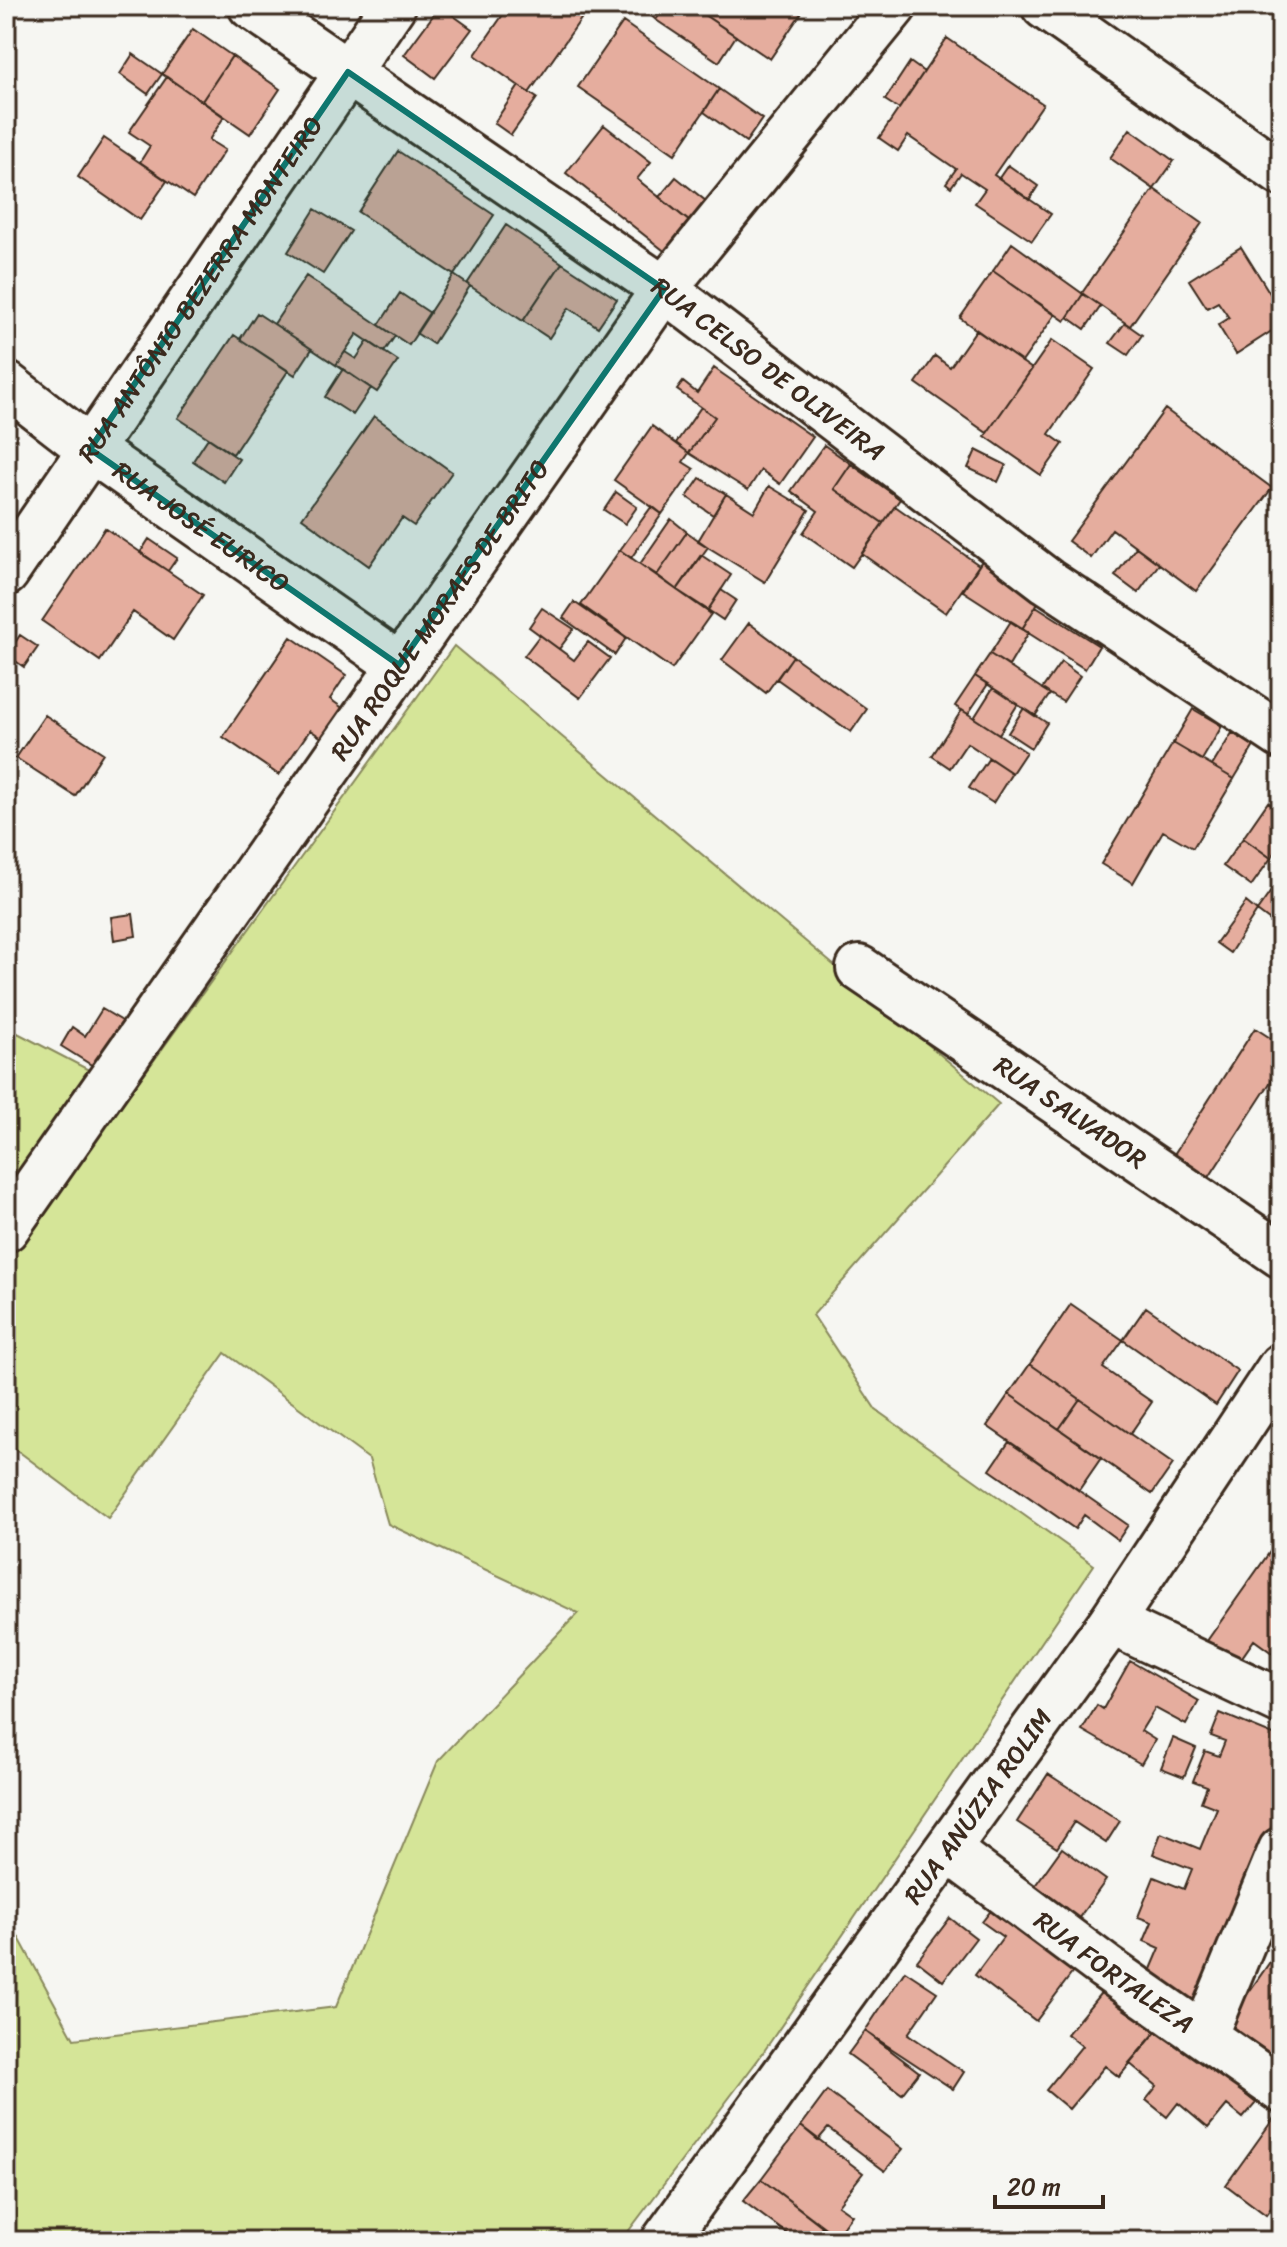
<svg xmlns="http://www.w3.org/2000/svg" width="1287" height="2247" viewBox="0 0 1287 2247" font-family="Sriracha,sans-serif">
	<rect width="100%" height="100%" fill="#f6f6f2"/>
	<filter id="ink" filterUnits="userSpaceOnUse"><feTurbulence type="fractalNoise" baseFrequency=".0125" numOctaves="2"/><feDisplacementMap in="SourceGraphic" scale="16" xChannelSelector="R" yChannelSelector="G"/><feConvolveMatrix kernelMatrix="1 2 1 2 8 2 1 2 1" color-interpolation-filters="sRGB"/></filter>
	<g filter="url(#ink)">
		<path fill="#d5e598" stroke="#88885b" stroke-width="2" d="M 454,646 L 999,1104 L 813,1315 L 876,1410 L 1094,1565 L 760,2057 L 621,2241 L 6,2241 L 6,1914 L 74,2039 L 336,2007 L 438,1761 L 578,1613 L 388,1524 L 369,1459 L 225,1353 L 108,1518 L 6,1442 L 6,1027 L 131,1092 Z"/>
		<path fill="#e5ad9e" stroke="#3b2a1e" stroke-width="2" d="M 440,6 L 472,29 L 435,78 L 404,55 Z
			M 509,6 L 590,6 L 529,93 L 475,55 Z
			M 640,6 L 665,6 L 656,20 Z
			M 665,6 L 691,6 L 736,36 L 719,62 L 656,20 Z
			M 691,6 L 806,6 L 770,59 Z
			M 623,22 L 719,89 L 675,154 L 578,87 Z
			M 193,29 L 232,56 L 202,101 L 162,74 Z
			M 947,38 L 1043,104 L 994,175 L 1051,214 L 1032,241 L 975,203 L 985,189 L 961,173 L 951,187 L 946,183 L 956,169 L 908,136 L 898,151 L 879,138 Z
			M 133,54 L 162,74 L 148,94 L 120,74 Z
			M 232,56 L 280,89 L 250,134 L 202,101 Z
			M 910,62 L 924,72 L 899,109 L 885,100 Z
			M 167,77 L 224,117 L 209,140 L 225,150 L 193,198 L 140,162 L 150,146 L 129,132 Z
			M 519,86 L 537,98 L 511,135 L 494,123 Z
			M 719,89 L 762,119 L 746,142 L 704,112 Z
			M 604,125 L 651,162 L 637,179 L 700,230 L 677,261 L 566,173 Z
			M 1130,129 L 1174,161 L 1154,189 L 1110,158 Z
			M 104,138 L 167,181 L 140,220 L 78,177 Z
			M 398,151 L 494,215 L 454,275 L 358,212 Z
			M 1008,165 L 1038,186 L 1029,200 L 999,178 Z
			M 676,177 L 717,210 L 700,230 L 659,197 Z
			M 1154,189 L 1202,223 L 1130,326 L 1082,293 Z
			M 315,209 L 351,231 L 323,274 L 288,252 Z
			M 506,225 L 562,263 L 523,321 L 467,284 Z
			M 1012,243 L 1083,294 L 1065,321 L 993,271 Z
			M 1241,247 L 1281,311 L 1281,325 L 1236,354 L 1218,325 L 1229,318 L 1218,302 L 1207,308 L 1189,280 Z
			M 562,263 L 617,299 L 598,327 L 569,308 L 549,338 L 523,321 Z
			M 993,271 L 1055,315 L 1022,362 L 960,318 Z
			M 454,275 L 470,286 L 433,344 L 416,333 Z
			M 306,276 L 395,336 L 384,352 L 357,334 L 336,365 L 274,324 Z
			M 400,293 L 430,313 L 409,345 L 379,325 Z
			M 1083,294 L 1101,306 L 1085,329 L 1068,317 Z
			M 257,313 L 312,349 L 295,375 L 240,339 Z
			M 1125,323 L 1142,335 L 1128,355 L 1110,343 Z
			M 976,330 L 1032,369 L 987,433 L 916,383 L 935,356 L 950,367 Z
			M 234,335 L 288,371 L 233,454 L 178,418 Z
			M 1052,340 L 1094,369 L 1049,434 L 1063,444 L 1041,475 L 985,436 Z
			M 368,341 L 398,361 L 377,392 L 336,365 L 345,352 L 356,359 Z
			M 714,368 L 813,437 L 780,484 L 761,470 L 748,490 L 689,453 L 715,417 L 677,390 L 683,382 L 697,393 Z
			M 343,369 L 371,388 L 353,415 L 325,397 Z
			M 701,407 L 715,417 L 689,453 L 676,443 Z
			M 1165,409 L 1272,488 L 1196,591 L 1112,529 L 1091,558 L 1068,541 Z
			M 374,416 L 452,472 L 414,526 L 402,518 L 369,566 L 302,518 Z
			M 652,426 L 689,453 L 683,462 L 694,469 L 662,514 L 614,480 Z
			M 208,438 L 239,459 L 224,482 L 193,461 Z
			M 824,445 L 851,464 L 834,489 L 883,523 L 852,567 L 803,533 L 818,511 L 791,491 Z
			M 976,450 L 1006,465 L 998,482 L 968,468 Z
			M 851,464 L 900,499 L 883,523 L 834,489 Z
			M 700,478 L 726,494 L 713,515 L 687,497 Z
			M 769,486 L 809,510 L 765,582 L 698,541 L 726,494 L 754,512 Z
			M 616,492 L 637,507 L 625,524 L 604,510 Z
			M 652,506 L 662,514 L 631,558 L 620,550 Z
			M 895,506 L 979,565 L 946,613 L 862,554 Z
			M 671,519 L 687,532 L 657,575 L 640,564 Z
			M 105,528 L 203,595 L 173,640 L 133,612 L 100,661 L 42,621 Z
			M 687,532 L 708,547 L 677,590 L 657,575 Z
			M 149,539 L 177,558 L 168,571 L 140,553 Z
			M 1136,547 L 1159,564 L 1138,593 L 1115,576 Z
			M 620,550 L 711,614 L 672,669 L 581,605 Z
			M 701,555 L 731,575 L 708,610 L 677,590 Z
			M 983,559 L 1042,596 L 1022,629 L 963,591 Z
			M 721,590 L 736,600 L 723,620 L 708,610 Z
			M 574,602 L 626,638 L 615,655 L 563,618 Z
			M 1036,606 L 1099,646 L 1085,669 L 1022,629 Z
			M 542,608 L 574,629 L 559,649 L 529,627 Z
			M 1011,621 L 1029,632 L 1009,666 L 990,654 Z
			M 749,623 L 793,656 L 766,693 L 722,660 Z
			M 20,635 L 38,647 L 24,667 L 7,655 Z
			M 540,635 L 574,660 L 588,642 L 610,658 L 580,698 L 524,656 Z
			M 291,637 L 346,675 L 330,699 L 351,714 L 331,744 L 310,730 L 279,775 L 223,737 Z
			M 990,654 L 1050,694 L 1035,716 L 975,676 Z
			M 793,656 L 867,709 L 851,732 L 777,679 Z
			M 1061,662 L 1080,676 L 1063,702 L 1042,689 Z
			M 975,676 L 988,684 L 968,714 L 955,706 Z
			M 993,688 L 1018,704 L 999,734 L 974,718 Z
			M 1024,708 L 1047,723 L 1031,748 L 1008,733 Z
			M 1193,709 L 1222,726 L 1202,760 L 1173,743 Z
			M 962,710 L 1026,752 L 1012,773 L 967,743 L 950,768 L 932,756 Z
			M 45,715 L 103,753 L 75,796 L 16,758 Z
			M 1232,733 L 1254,746 L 1234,779 L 1212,766 Z
			M 1173,743 L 1234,779 L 1193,848 L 1163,831 L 1133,883 L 1101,864 Z
			M 989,758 L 1012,773 L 993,803 L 969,788 Z
			M 1268,802 L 1281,811 L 1281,844 L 1271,858 L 1243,838 Z
			M 1243,838 L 1271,858 L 1251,886 L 1223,866 Z
			M 1281,877 L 1281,929 L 1257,911 Z
			M 1246,902 L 1257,911 L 1230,953 L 1216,943 Z
			M 133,914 L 136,936 L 114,940 L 111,917 Z
			M 102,1009 L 134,1028 L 106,1074 L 61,1046 L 72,1027 L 85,1036 Z
			M 1255,1028 L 1281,1045 L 1281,1066 L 1206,1182 L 1171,1159 Z
			M 1071,1304 L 1123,1340 L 1103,1368 L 1152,1402 L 1130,1434 L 1030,1364 Z
			M 1146,1307 L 1238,1371 L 1216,1405 L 1123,1340 Z
			M 1030,1364 L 1080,1399 L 1059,1429 L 1009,1394 Z
			M 1009,1394 L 1101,1458 L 1079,1490 L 987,1426 Z
			M 1080,1399 L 1173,1464 L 1152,1494 L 1059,1429 Z
			M 1009,1442 L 1128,1525 L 1118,1540 L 1084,1515 L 1075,1529 L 990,1470 Z
			M 1281,1536 L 1281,1655 L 1279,1658 L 1254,1640 L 1233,1670 L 1202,1648 Z
			M 1130,1661 L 1199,1701 L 1186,1725 L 1155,1708 L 1141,1731 L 1155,1740 L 1141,1764 L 1082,1730 L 1097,1705 L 1103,1709 Z
			M 1220,1713 L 1281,1738 L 1281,1804 L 1200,2003 L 1146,1981 L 1160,1948 L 1144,1941 L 1152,1922 L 1138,1917 L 1154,1877 L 1184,1889 L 1192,1869 L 1153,1854 L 1161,1833 L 1200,1849 L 1217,1808 L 1201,1802 L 1207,1786 L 1193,1781 L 1205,1751 L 1219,1756 L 1225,1741 L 1211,1736 Z
			M 1173,1738 L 1196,1748 L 1184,1777 L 1161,1768 Z
			M 1048,1774 L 1120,1821 L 1106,1843 L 1074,1822 L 1057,1848 L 1017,1822 Z
			M 1062,1848 L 1106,1880 L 1078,1919 L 1034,1887 Z
			M 997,1903 L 1079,1964 L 1036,2021 L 975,1975 L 1003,1937 L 982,1922 Z
			M 950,1918 L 976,1938 L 943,1981 L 917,1961 Z
			M 1281,1946 L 1281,2064 L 1226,2025 Z
			M 905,1971 L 937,1992 L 908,2034 L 964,2072 L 953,2089 L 865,2031 Z
			M 1109,1983 L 1161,2026 L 1119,2077 L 1105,2066 L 1069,2109 L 1046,2090 L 1082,2046 L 1067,2034 Z
			M 1161,2026 L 1256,2103 L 1243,2118 L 1227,2105 L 1208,2128 L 1178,2103 L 1167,2117 L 1146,2100 L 1157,2086 L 1129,2063 Z
			M 865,2031 L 919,2072 L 902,2094 L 848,2054 Z
			M 827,2091 L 903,2149 L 885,2171 L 828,2128 L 818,2140 L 801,2126 Z
			M 1279,2111 L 1281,2194 L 1266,2215 L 1226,2185 Z
			M 801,2126 L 863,2173 L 838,2205 L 852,2215 L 836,2236 L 761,2179 Z
			M 761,2179 L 822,2226 L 811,2241 L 797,2241 L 743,2201 Z"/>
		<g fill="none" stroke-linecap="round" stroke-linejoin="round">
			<defs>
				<g id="minor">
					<path id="s1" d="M 251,6 L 664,289 L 1047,581 L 1281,736"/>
					<path d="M 1044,6 L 1281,173"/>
					<path id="s2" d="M 6,384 L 90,449 L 399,665"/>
					<path id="s3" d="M 6,573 L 393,6"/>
					<path id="s4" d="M 859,968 L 1281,1255"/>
					<path id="s5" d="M 6,1229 L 664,289 L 894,6"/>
					<path d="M 1111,1622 L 1281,1702"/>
					<path id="s6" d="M 948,1850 L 1105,1967 L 1281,2090"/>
					<path d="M 1205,2034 L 1281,1850"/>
					<path id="s7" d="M 664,2241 L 1111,1622 L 1281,1366"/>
				</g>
			</defs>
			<use href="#minor" stroke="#3b2a1e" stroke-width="50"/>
			<use href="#minor" stroke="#f6f6f2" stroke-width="44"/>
		</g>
	</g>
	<path fill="#0f766e" fill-opacity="0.2" stroke="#0f766e" stroke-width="6" stroke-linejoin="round" d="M 348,72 L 664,289 L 399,665 L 90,449 Z"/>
	<g text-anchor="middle" stroke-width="8" stroke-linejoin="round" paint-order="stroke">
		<g font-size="26" fill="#3b2a1e" stroke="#f6f6f2">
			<text dy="9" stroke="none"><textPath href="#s3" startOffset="344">RUA ANTÔNIO BEZERRA MONTEIRO</textPath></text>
			<text dy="9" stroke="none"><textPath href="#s1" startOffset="632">RUA CELSO DE OLIVEIRA</textPath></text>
			<text dy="9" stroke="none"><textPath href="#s2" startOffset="242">RUA JOSÉ EURICO</textPath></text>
			<text dy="9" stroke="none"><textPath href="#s5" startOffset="756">RUA ROQUE MORAES DE BRITO</textPath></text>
			<text dy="9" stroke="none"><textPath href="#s4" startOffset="256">RUA SALVADOR</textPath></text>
			<text dy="9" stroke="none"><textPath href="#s7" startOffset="536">RUA ANÚZIA ROLIM</textPath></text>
			<text dy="9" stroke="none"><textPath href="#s6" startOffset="206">RUA FORTALEZA</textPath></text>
		</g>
	</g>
	<rect width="1287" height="2247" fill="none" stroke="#f6f6f2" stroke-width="32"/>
	<rect x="16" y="16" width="1255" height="2215" fill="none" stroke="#3b2a1e" stroke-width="3" filter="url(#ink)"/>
	<path d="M995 2195v12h108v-12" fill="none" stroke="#3b2a1e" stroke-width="4"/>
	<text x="1007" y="2195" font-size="24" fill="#3b2a1e" stroke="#f6f6f2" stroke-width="6" paint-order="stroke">20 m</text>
</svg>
